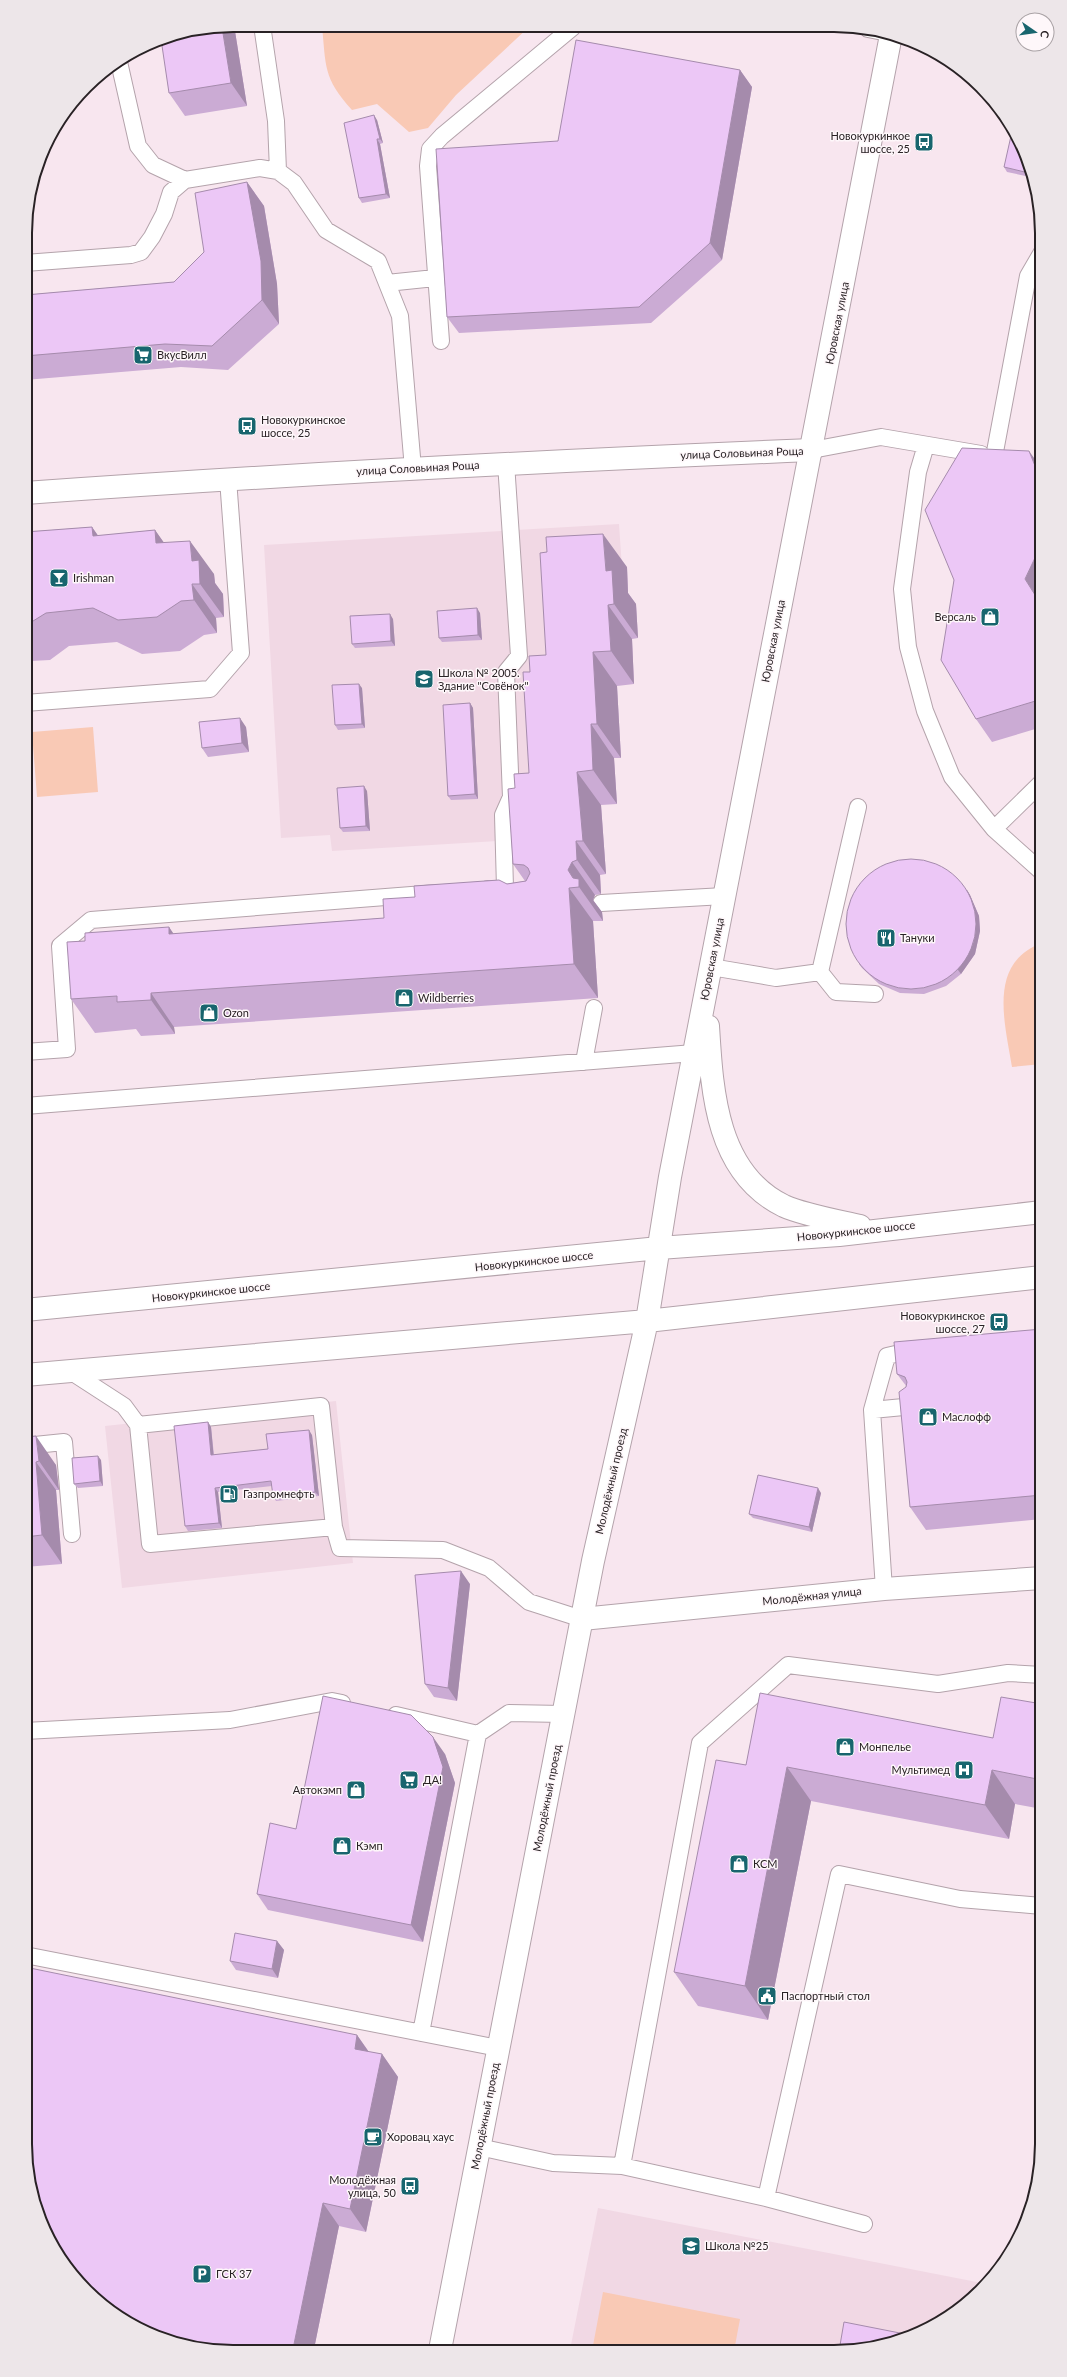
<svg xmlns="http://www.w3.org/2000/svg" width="1067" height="2377" viewBox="0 0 1067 2377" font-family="Lato,sans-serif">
	<rect width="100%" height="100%" fill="#f8e6ef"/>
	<path fill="#f1d8e4" d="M 619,524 L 622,568 L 533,839 L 332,851 L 330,835 L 281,838 L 264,545 Z
		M 336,1401 L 353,1563 L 122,1588 L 105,1426 Z
		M 598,2208 L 987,2284 L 950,2317 L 888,2345 L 834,2352 L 570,2350 Z"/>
	<path fill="#f9c9b5" d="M 322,26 L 529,27 L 456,95 L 428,128 L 409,132 L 377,104 L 352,110 C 323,78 326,66 322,26 Z
		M 93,727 L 98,792 L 37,797 L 32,732 Z
		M 1042,943 L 1042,1064 L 1012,1067 C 1005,1023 987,963 1042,943 Z
		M 603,2292 L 740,2319 L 734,2351 L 592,2351 Z"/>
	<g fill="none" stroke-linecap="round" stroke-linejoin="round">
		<defs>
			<path id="lane" d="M 262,25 L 276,121 L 278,171
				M 868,29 L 883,32
				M 119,62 L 138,146 L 153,165 L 185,180
				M 25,263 L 131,255 L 141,252 L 152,237 L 164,214 L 171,192 L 185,180 L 260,168 L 278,171 L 294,183 L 326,230 L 378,261 L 400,316 L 413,469
				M 387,283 L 435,278
				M 441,341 L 428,166 L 430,149 L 442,136 L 573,27
				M 926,445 L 918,472 L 902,589 L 908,647 L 925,711 L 952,777 L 994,829 L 1042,872
				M 812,450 L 881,437 L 981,454
				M 994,457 L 1028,276 L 1042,252
				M 25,703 L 210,689 L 241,653 L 228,479
				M 994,829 L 1042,782
				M 488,889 L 505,888 L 503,815 L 511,797 L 506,672 L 519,656 L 506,463
				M 601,903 L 724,896
				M 711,967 L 776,978 L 820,972 L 858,807
				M 820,972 L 836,992 L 875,994
				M 25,1052 L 67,1049 L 60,946 L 91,920 L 437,893
				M 584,1062 L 594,1008
				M 25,1106 L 694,1053
				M 70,1371 L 124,1406 L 138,1425 L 150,1544 L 334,1527 L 340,1548 L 443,1550 L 489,1568 L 529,1602 L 582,1619
				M 872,1410 L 887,1356 L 917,1349
				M 138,1425 L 321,1406 L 334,1527
				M 25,1446 L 64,1442 L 72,1534
				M 884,1589 L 872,1410 L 914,1406
				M 396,1715 L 478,1734 L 509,1713 L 563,1714
				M 25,1731 L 230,1720 L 332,1701 L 342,1703
				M 25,1955 L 498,2048
				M 421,2033 L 478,1734
				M 479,2147 L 553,2163 L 622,2166 L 766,2198 L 839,1874 L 960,1899 L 1042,1906
				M 622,2166 L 700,1743 L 788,1665 L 938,1684 L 1008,1673 L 1042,1675
				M 766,2198 L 864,2224"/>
			<path id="street" d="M 25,493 C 287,474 549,461 812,450
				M 582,1619 L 884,1589 L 1042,1578"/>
			<path id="secondary" d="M 708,1026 C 712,1091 716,1173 784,1206 C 804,1215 838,1221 860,1226
				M 25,1310 L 659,1248 L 839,1235 L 1042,1212
				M 25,1375 L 647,1321 L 1042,1277
				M 440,2350 L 593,1561 L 647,1321 L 670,1177 L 891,35"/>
		</defs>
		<use href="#lane" stroke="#b4a3ab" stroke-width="18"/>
		<use href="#street" stroke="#b4a3ab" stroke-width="24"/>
		<use href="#secondary" stroke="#b4a3ab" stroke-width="24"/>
		<use href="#lane" stroke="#fff" stroke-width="16"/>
		<use href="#street" stroke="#fff" stroke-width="22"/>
		<use href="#secondary" stroke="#fff" stroke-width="22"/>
	</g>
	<path fill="#cbabd4" d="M 233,25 L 234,25 L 247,106 L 185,116 L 169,93 Z
		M 740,70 L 752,87 L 722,260 L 651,323 L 459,333 L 447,317 L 558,141 Z
		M 377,120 L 383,143 L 380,144 L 390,198 L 362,203 L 359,198 Z
		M 1014,129 L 1035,178 L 1007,172 L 1004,167 Z
		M 247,182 L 264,206 L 277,284 L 279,324 L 228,370 L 181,367 L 25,380 L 25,295 L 174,282 L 204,252 Z
		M 92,527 L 98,536 L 155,530 L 164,543 L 214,574 L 215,583 L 223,594 L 224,617 L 216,618 L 217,633 L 204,635 L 180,651 L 142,654 L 117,642 L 69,646 L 50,660 L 31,661 L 25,659 L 25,532 Z
		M 627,567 L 628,593 L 636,604 L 638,638 L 632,639 L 634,684 L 617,686 L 621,758 L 614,758 L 617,804 L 601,805 L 606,874 L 600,875 L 601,894 L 595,895 L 593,900 L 602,912 L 603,921 L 593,921 L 598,998 L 174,1027 L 175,1034 L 141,1036 L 136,1029 L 95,1033 L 71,999 L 169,927 L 173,934 L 384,918 L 415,897 L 525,881 L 513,864 L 515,788 L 529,773 L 530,672 L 546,655 Z
		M 1041,602 L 1042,603 L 1042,727 L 992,742 L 976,719 Z
		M 480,613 L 482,640 L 442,642 L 439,638 Z
		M 393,619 L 395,646 L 355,648 L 352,644 Z
		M 362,688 L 365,728 L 338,730 L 335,725 Z
		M 470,703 L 473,708 L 478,799 L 451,800 L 448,796 Z
		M 246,727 L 249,752 L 208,757 L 202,748 Z
		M 367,791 L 370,831 L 343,832 L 340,828 Z
		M 967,890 L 970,895 L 979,916 L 980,931 L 975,954 L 961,974 L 946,986 L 924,994 L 900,993 L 879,984 L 862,968 L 859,964 Z
		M 1042,1329 L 1042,1519 L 926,1530 L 910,1507 L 907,1387 L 897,1374 Z
		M 208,1422 L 211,1427 L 214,1455 L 268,1449 L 312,1435 L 319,1496 L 276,1501 L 273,1496 L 272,1486 L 218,1492 L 222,1528 L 188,1531 L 185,1526 Z
		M 25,1437 L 56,1465 L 59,1490 L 56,1490 L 62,1564 L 25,1567 Z
		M 101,1460 L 103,1486 L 78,1488 L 74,1484 Z
		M 821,1493 L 812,1532 L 753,1518 L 749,1514 Z
		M 470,1584 L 457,1701 L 434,1697 L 425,1684 Z
		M 1042,1704 L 1042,1809 L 1015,1804 L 1009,1839 L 811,1801 L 768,2020 L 698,2006 L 674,1972 L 746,1765 L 993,1738 Z
		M 445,1754 L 455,1783 L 423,1942 L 268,1910 L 257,1894 L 296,1829 Z
		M 277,1941 L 284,1950 L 278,1978 L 236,1970 L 230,1961 Z
		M 357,2035 L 369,2052 L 382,2054 L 398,2077 L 366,2232 L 339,2226 L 314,2349 L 192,2348 Z"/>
	<path fill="#a58bac" d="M 233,25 L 234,25 L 247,106 L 231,83 L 222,27 Z
		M 740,70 L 752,87 L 722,260 L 710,243 Z
		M 374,115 L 377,120 L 383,143 L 380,139 Z
		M 377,139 L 380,144 L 390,198 L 386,194 Z
		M 247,182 L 264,206 L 277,284 L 279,324 L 262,300 Z
		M 1029,451 L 1042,469 L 1042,483 Z
		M 92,527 L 116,561 L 93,536 Z
		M 155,530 L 179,564 L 156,543 Z
		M 603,534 L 627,567 L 628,593 L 636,604 L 638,638 L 614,604 L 606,571 Z
		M 190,541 L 214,574 L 215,583 L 223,594 L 224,617 L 200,584 L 192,561 Z
		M 1042,543 L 1042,600 L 1041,602 L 1042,603 L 1042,606 L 1025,579 Z
		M 192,584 L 216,618 L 217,633 L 194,600 Z
		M 608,605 L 632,639 L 634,684 L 611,651 Z
		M 477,608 L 480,613 L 482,640 L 478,635 Z
		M 390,614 L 393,619 L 395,646 L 391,641 Z
		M 593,652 L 617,686 L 621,758 L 597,724 Z
		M 359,684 L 362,688 L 365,728 L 362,724 Z
		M 470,703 L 473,708 L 478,799 L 475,794 Z
		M 240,718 L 246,727 L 249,752 L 242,743 Z
		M 591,724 L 614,758 L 617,804 L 593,770 Z
		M 577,772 L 601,805 L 606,874 L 583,841 Z
		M 364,786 L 367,791 L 370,831 L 366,826 Z
		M 576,841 L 600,875 L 601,894 L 577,860 Z
		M 572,862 L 595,895 L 593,900 L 602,912 L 603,921 L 579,887 L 568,870 Z
		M 569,888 L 593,921 L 598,998 L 574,964 Z
		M 967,890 L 970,895 L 979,916 L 980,931 L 975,954 L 961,974 L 958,970 Z
		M 169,927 L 192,961 L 169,934 Z
		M 151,993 L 174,1027 L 175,1034 L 151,1000 Z
		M 208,1422 L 211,1427 L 214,1460 L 211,1455 Z
		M 309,1430 L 312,1435 L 319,1496 L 315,1492 Z
		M 36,1436 L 56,1465 L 59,1490 L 39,1461 Z
		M 98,1456 L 101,1460 L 103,1486 L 100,1481 Z
		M 36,1462 L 56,1490 L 62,1564 L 42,1535 Z
		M 215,1488 L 218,1492 L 222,1528 L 219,1523 Z
		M 818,1488 L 821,1493 L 812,1532 L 809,1527 Z
		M 461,1571 L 470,1584 L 457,1701 L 448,1688 Z
		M 433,1737 L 445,1754 L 455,1783 L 423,1942 L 411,1925 Z
		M 787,1767 L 811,1801 L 768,2020 L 745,1986 Z
		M 992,1770 L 1015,1804 L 1009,1839 L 985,1805 Z
		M 277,1941 L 284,1950 L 278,1978 L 272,1969 Z
		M 357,2035 L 373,2058 L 355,2049 Z
		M 382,2054 L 398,2077 L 366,2232 L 350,2209 Z
		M 323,2203 L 339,2226 L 314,2349 L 293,2349 Z"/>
	<path fill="#ecc7f6" stroke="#a58bac" d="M 222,27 L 231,83 L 169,93 L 161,39 Z
		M 576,40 L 740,70 L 710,243 L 639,307 L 447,317 L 436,149 L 558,141 Z
		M 374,115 L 380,139 L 377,139 L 386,194 L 359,198 L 344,123 Z
		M 1013,127 L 1014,129 L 1033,174 L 1004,167 Z
		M 247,182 L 261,261 L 262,300 L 212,346 L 165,344 L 25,356 L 25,295 L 174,282 L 204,252 L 195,193 Z
		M 962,448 L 1029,451 L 1042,483 L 1042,543 L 1025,579 L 1042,606 L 1042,699 L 976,719 L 941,660 L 954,580 L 925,510 Z
		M 92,527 L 93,536 L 155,530 L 156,543 L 190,541 L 192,561 L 199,560 L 200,584 L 192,584 L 194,600 L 181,601 L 157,617 L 118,620 L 93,608 L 46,613 L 25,626 L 25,532 Z
		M 603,534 L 606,571 L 612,570 L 614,604 L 608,605 L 611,651 L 593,652 L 597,724 L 591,724 L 593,770 L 577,772 L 583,841 L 576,841 L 577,860 L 572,862 L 568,870 L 573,878 L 579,879 L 579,887 L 569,888 L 574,964 L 151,993 L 151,1000 L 117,1002 L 117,996 L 71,999 L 67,942 L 85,941 L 85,933 L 169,927 L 169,934 L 384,918 L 383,899 L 415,897 L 414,886 L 499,880 L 507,884 L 526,881 L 530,873 L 528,868 L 524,865 L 513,864 L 508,789 L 515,788 L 514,774 L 529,773 L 523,672 L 530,672 L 529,656 L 546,655 L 540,553 L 547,552 L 546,537 Z
		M 477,608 L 478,635 L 439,638 L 437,611 Z
		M 390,614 L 391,641 L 352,644 L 350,616 Z
		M 359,684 L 362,724 L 335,725 L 332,685 Z
		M 470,703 L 475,794 L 448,796 L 443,705 Z
		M 240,718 L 242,743 L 202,748 L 199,722 Z
		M 364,786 L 366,826 L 340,828 L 337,788 Z
		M846 924a65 65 0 1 1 130 0a65 65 0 1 1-130 0Z
		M 1042,1329 L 1042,1495 L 910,1507 L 899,1392 L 906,1387 L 907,1382 L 905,1377 L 897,1374 L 894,1342 Z
		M 208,1422 L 211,1455 L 268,1449 L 266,1434 L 309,1430 L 315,1492 L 273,1496 L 271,1481 L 215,1488 L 219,1523 L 185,1526 L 174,1426 Z
		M 36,1436 L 39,1461 L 36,1462 L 42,1535 L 25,1537 L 25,1437 Z
		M 98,1456 L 100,1481 L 74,1484 L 72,1458 Z
		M 758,1475 L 818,1488 L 809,1527 L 749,1514 Z
		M 461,1571 L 448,1688 L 425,1684 L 415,1575 Z
		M 760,1693 L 993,1738 L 1001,1697 L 1042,1704 L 1042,1780 L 992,1770 L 985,1805 L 787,1767 L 745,1986 L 674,1972 L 716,1760 L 746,1765 Z
		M 323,1696 L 411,1715 L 433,1737 L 443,1767 L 411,1925 L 257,1894 L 270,1823 L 296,1829 Z
		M 235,1933 L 277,1941 L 272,1969 L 230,1961 Z
		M 25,1967 L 357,2035 L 355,2049 L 382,2054 L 350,2209 L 323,2203 L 293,2349 L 192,2348 L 141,2330 L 96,2300 L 53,2248 L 32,2198 L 25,2144 Z
		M 844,2322 L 910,2335 L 888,2345 L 839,2351 Z"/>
	<defs>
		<symbol id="bus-square" viewBox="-11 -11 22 22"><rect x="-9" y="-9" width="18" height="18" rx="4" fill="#18656e" stroke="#fef7fa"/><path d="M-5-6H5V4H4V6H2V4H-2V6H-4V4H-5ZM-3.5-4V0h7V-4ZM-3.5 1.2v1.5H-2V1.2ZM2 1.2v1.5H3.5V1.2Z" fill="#fff"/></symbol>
		<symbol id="supermarket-square" viewBox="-11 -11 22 22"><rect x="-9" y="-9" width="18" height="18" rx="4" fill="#18656e" stroke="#fef7fa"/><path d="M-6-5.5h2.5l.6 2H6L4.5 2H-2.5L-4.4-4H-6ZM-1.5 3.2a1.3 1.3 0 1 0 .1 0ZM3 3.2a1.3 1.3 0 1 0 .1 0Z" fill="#fff"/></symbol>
		<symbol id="bar-square" viewBox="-11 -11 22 22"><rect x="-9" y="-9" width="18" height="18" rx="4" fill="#18656e" stroke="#fef7fa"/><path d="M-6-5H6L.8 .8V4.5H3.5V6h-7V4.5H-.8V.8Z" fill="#fff"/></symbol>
		<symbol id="shop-square" viewBox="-11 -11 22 22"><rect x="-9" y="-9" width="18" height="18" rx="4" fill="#18656e" stroke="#fef7fa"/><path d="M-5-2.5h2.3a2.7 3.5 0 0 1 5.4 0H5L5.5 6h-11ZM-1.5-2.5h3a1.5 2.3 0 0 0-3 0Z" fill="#fff"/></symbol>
		<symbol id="school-square" viewBox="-11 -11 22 22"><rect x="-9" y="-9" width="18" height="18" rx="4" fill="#18656e" stroke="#fef7fa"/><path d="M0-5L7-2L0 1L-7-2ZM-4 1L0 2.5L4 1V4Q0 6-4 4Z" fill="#fff"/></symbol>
		<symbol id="restaurant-square" viewBox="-11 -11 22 22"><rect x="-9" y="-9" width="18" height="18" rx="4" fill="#18656e" stroke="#fef7fa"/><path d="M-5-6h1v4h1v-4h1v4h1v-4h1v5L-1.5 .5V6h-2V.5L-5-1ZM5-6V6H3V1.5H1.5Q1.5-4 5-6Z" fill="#fff"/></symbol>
		<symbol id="fuel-square" viewBox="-11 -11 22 22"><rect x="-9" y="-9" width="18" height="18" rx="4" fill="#18656e" stroke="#fef7fa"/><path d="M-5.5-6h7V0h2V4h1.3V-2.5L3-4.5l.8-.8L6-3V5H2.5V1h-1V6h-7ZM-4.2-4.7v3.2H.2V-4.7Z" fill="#fff"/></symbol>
		<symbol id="hospital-square" viewBox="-11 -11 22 22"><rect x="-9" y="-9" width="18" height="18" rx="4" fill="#18656e" stroke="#fef7fa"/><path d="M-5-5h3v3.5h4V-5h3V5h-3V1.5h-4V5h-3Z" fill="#fff"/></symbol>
		<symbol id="civic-square" viewBox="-11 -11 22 22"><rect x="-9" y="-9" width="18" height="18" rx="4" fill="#18656e" stroke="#fef7fa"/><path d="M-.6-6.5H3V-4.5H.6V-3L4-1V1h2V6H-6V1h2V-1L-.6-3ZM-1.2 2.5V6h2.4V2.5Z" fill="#fff"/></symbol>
		<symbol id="cafe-square" viewBox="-11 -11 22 22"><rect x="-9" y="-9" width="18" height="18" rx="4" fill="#18656e" stroke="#fef7fa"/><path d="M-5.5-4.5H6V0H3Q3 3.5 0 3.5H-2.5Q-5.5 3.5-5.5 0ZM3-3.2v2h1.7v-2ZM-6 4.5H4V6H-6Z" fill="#fff"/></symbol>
		<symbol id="parking-square" viewBox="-11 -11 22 22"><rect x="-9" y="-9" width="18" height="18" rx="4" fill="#18656e" stroke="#fef7fa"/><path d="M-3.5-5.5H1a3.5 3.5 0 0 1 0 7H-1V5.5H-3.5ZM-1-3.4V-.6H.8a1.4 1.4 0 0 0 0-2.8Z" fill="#fff"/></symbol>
	</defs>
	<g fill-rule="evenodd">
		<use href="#bus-square" x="913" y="131" width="22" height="22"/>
		<use href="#supermarket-square" x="132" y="344" width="22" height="22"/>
		<use href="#bus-square" x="236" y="415" width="22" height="22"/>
		<use href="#bar-square" x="48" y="567" width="22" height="22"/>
		<use href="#shop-square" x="979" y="606" width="22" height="22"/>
		<use href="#school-square" x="413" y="668" width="22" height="22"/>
		<use href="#restaurant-square" x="875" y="927" width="22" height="22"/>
		<use href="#shop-square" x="393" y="987" width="22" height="22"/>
		<use href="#shop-square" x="198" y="1002" width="22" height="22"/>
		<use href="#bus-square" x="988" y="1311" width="22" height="22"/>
		<use href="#shop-square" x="917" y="1406" width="22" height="22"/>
		<use href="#fuel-square" x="218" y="1483" width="22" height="22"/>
		<use href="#shop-square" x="834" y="1736" width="22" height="22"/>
		<use href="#hospital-square" x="953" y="1759" width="22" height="22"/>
		<use href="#supermarket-square" x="398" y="1769" width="22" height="22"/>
		<use href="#shop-square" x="345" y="1779" width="22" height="22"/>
		<use href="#shop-square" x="331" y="1835" width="22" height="22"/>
		<use href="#shop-square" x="728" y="1853" width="22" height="22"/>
		<use href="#civic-square" x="756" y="1985" width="22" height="22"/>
		<use href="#cafe-square" x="362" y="2126" width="22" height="22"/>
		<use href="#bus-square" x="399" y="2175" width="22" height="22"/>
		<use href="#school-square" x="680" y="2235" width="22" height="22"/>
		<use href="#parking-square" x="191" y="2263" width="22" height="22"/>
	</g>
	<g text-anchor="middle" stroke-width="3" stroke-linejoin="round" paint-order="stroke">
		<g font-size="11" fill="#292225" stroke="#fef7fa" text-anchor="start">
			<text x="910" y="140" text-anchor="end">Новокуркинкое<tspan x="910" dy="13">шоссе, 25</tspan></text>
			<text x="157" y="359">ВкусВилл</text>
			<text x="261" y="424">Новокуркинское<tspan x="261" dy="13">шоссе, 25</tspan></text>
			<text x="73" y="582">Irishman</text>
			<text x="976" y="621" text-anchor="end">Версаль</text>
			<text x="438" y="677">Школа № 2005.<tspan x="438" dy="13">Здание "Совёнок"</tspan></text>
			<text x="900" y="942">Тануки</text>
			<text x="418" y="1002">Wildberries</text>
			<text x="223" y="1017">Ozon</text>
			<text x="985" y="1320" text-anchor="end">Новокуркинское<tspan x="985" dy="13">шоссе, 27</tspan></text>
			<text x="942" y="1421">Маслофф</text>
			<text x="243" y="1498">Газпромнефть</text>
			<text x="859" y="1751">Монпелье</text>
			<text x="950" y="1774" text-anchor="end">Мультимед</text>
			<text x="423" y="1784">ДА!</text>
			<text x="342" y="1794" text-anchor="end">Автокэмп</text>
			<text x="356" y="1850">Кэмп</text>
			<text x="753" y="1868">КСМ</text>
			<text x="781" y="2000">Паспортный стол</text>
			<text x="387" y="2141">Хоровац хаус</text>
			<text x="396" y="2184" text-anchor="end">Молодёжная<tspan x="396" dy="13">улица, 50</tspan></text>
			<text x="705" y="2250">Школа №25</text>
			<text x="216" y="2278">ГСК 37</text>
		</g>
		<g font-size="11" fill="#292225" stroke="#fef7fa">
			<text transform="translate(837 323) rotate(-79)" y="4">Юровская улица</text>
			<text transform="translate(742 453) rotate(-2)" y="4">улица Соловьиная Роща</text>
			<text transform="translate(418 468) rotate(-3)" y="4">улица Соловьиная Роща</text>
			<text transform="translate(773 641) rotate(-79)" y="4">Юровская улица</text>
			<text transform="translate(712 959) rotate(-79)" y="4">Юровская улица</text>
			<text transform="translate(856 1231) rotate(-6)" y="4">Новокуркинское шоссе</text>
			<text transform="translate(534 1261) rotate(-6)" y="4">Новокуркинское шоссе</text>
			<text transform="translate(211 1292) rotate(-6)" y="4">Новокуркинское шоссе</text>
			<text transform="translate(611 1481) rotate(-77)" y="4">Молодёжный проезд</text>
			<text transform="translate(812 1596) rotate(-6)" y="4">Молодёжная улица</text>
			<text transform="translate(547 1798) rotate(-79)" y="4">Молодёжный проезд</text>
			<text transform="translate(485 2116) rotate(-79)" y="4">Молодёжный проезд</text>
		</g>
	</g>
	<path d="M0 0H1067V2377H0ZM233 32H834A201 201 0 0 1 1035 233V2144A201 201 0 0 1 834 2345H233A201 201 0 0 1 32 2144V233A201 201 0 0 1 233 32Z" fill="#ede6e9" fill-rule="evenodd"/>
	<path fill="none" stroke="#292225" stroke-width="2" d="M233 32H834A201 201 0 0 1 1035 233V2144A201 201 0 0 1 834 2345H233A201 201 0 0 1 32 2144V233A201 201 0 0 1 233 32Z"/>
	<g transform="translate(1035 32) rotate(103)"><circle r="19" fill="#fef7fa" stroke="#a9a2a5"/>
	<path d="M0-3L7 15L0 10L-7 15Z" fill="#18656e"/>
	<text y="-6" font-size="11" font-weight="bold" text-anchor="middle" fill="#292225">С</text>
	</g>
</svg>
